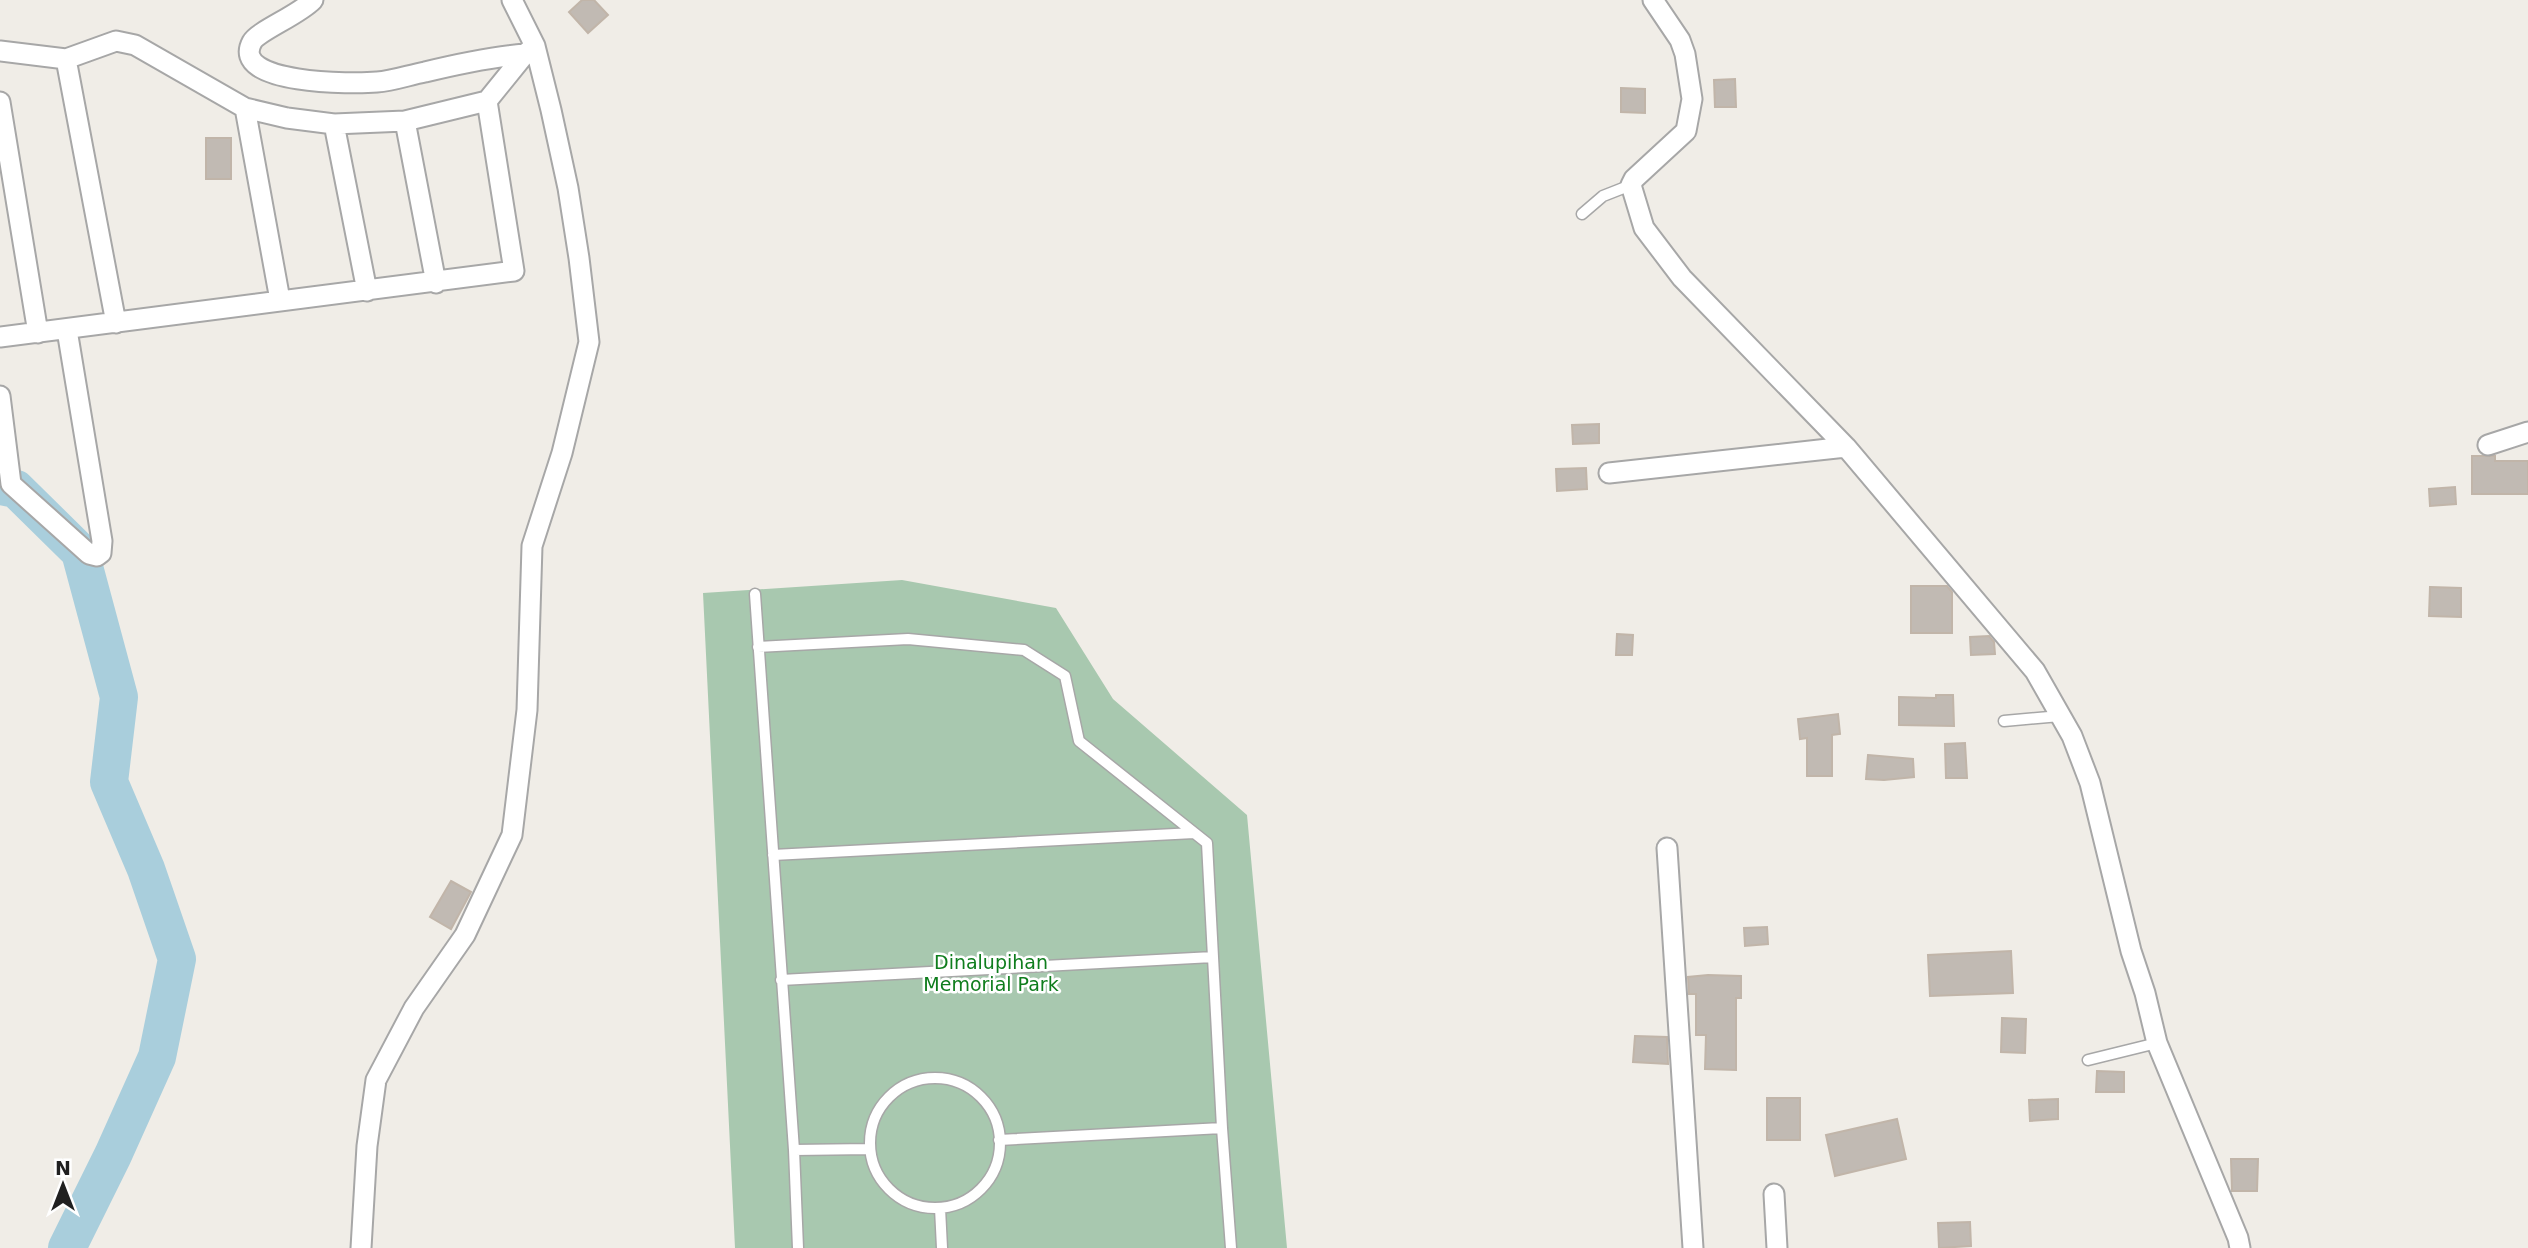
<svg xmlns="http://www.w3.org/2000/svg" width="2528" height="1248" viewBox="0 0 2528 1248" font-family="'DejaVu Sans',sans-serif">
	<rect width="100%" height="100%" fill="#f0ede7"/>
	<path fill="#a8c8af" d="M 902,580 L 1056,608 L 1113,699 L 1247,815 L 1287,1248 L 735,1248 L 703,593 Z"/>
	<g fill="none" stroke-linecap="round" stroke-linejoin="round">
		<path stroke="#a9cedc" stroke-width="38" d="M 0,486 L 16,489 L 80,552 L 119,697 L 109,782 L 146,869 L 177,959 L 157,1057 L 113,1155 L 67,1248"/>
	</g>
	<path fill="#c1bab3" stroke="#c1b5a9" stroke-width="2" d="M 582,0 L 594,0 L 608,15 L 588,33 L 569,12 Z
		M 1735,79 L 1736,107 L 1715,107 L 1714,80 Z
		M 1621,88 L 1645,89 L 1645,113 L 1621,112 Z
		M 206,138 L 231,138 L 231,179 L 206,179 Z
		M 1599,424 L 1599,443 L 1573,444 L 1572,425 Z
		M 2472,456 L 2495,456 L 2495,461 L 2528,461 L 2528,494 L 2472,494 Z
		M 1586,468 L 1587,489 L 1557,491 L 1556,469 Z
		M 2455,487 L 2456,504 L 2430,506 L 2429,489 Z
		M 1911,586 L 1947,586 L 1952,592 L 1952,633 L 1911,633 Z
		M 2430,587 L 2461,588 L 2461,617 L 2429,616 Z
		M 1617,634 L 1633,635 L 1632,655 L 1616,655 Z
		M 1989,636 L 1994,642 L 1995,654 L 1971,655 L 1970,637 Z
		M 1936,695 L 1953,695 L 1954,726 L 1899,725 L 1899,697 L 1936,698 Z
		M 1838,714 L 1840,734 L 1832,735 L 1832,776 L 1807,776 L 1807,738 L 1800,739 L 1798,719 Z
		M 1965,743 L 1967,778 L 1946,778 L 1945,744 Z
		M 1868,755 L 1913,759 L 1914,777 L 1884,780 L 1866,779 Z
		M 451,881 L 471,892 L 451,929 L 430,917 Z
		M 1767,927 L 1768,944 L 1745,946 L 1744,928 Z
		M 2011,951 L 2013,993 L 1930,996 L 1928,955 Z
		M 1708,975 L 1741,976 L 1741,998 L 1736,998 L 1736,1070 L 1705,1069 L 1706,1035 L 1696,1035 L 1696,994 L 1689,994 L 1688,977 Z
		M 2002,1018 L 2026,1019 L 2025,1053 L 2001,1052 Z
		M 1635,1036 L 1667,1037 L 1668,1064 L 1633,1062 Z
		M 2097,1071 L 2124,1072 L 2124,1092 L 2096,1092 Z
		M 1767,1098 L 1800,1098 L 1800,1140 L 1767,1140 Z
		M 2058,1099 L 2058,1119 L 2030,1121 L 2029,1100 Z
		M 1897,1119 L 1906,1159 L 1835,1176 L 1826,1135 Z
		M 2231,1159 L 2258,1159 L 2257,1191 L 2232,1191 Z
		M 1970,1222 L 1971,1246 L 1939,1248 L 1938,1223 Z"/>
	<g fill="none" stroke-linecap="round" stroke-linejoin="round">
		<defs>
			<path id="service" d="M 1582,214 L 1603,196 L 1631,185
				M 755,594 L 794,1150 L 798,1248
				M 758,647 L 908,639 L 1024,650 L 1065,676 L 1079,741 L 1207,843 L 1222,1128 L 1231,1248
				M 2004,721 L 2060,716
				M 773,855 L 1194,833
				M 781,980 L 1213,957
				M 2088,1060 L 2157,1043
				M870 1143a65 65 0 1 1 130 0a65 65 0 1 1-130 0Z
				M 999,1140 L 1222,1128
				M 794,1150 L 870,1149
				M 940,1208 L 942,1248"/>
			<path id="minor" d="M 313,0 C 299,15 258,31 252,42 C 229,85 355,84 377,82 C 393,81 409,75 425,72 C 458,64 491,57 525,54
				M 1653,0 L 1680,40 L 1685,54 L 1692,99 L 1686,131 L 1634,179 L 1631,185 L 1644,228 L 1682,278 L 1846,447 L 2035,671 L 2072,736 L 2090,783 L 2131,951 L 2145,993 L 2157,1043 L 2238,1238 L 2240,1248
				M 0,51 L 66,59 L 116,41 L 135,45 L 245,108 L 287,118 L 334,124 L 405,121 L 487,101
				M 66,59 L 116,323
				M 0,102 L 38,333
				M 245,108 L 280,300
				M 405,121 L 436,283
				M 334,124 L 367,291
				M 0,337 L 514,271 L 487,101 L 525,54 L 535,46
				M 0,396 L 11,484 L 89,554 L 97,556 L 101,553 L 102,541 L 67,330
				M 2488,445 L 2528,432
				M 1609,473 L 1846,447
				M 1667,848 L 1693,1248
				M 1774,1194 L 1777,1248
				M 361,1248 L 367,1146 L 376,1080 L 414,1008 L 465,935 L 512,835 L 527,710 L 532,546 L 562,453 L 589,342 L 579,258 L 568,188 L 551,110 L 535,46 L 512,0"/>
		</defs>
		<use href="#service" stroke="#a7a7a7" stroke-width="13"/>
		<use href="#minor" stroke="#a7a7a7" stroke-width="23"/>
		<use href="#service" stroke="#fff" stroke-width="10"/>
		<use href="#minor" stroke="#fff" stroke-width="19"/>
	</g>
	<g text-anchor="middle" stroke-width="5" stroke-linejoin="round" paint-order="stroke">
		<g font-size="19" fill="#0f7d1d" stroke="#fff">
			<text x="991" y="969">Dinalupihan<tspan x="991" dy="22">Memorial Park</tspan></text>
		</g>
	</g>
	<g transform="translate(63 1185)" stroke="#ffffff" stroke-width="5" paint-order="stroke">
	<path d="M0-5L12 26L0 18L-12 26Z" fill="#202020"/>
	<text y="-10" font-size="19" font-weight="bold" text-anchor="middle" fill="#202020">N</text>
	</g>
</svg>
